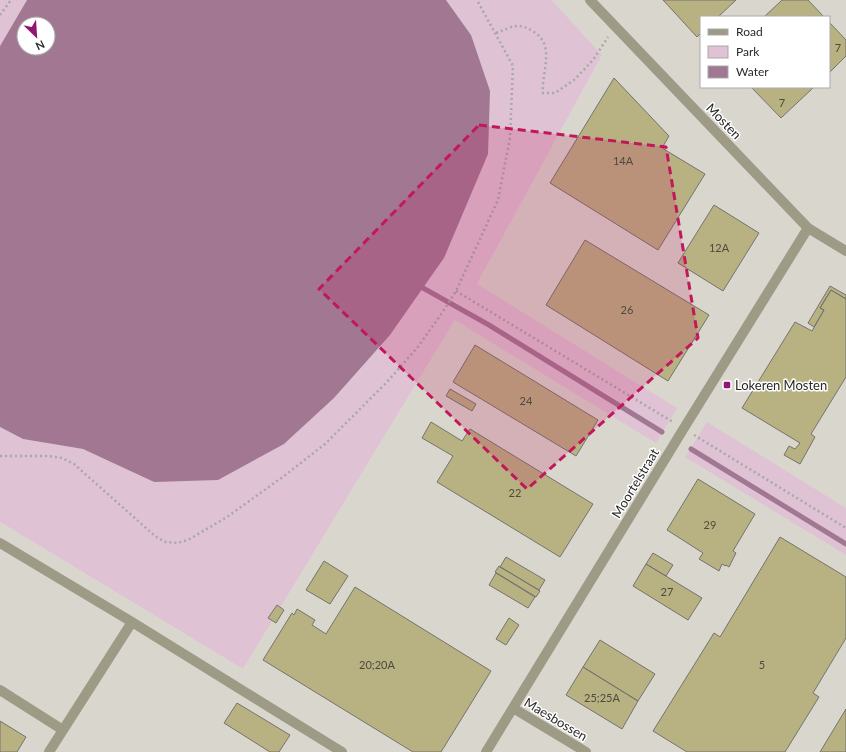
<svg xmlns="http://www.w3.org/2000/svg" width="846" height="752" viewBox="0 0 846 752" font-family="Lato,sans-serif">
	<rect width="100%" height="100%" fill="#e4e4e0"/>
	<path fill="#d9d7cd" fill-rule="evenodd" d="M 552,0 L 846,0 L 846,752 L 0,752 L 0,522 L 243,669 L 477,284 L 602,55 ZM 701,17 L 829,17 L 829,87 L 701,87 Z"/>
	<path fill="#dfc2d4" d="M 0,0 L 27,0 L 0,46 Z
		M 446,0 L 552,0 L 602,55 L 477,284 L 677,408 L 656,443 L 455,320 L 243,669 L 0,522 L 0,427 L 23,439 L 83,449 L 154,482 L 284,444 L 334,398 L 390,335 L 444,258 L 471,35 Z
		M 707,422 L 846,508 L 846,555 L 685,457 Z"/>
	<path fill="#a17792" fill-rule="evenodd" d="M 27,0 L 446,0 L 471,35 L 490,91 L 488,154 L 444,258 L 390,335 L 334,398 L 284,444 L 218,480 L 154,482 L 83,449 L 23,439 L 0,427 L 0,46 ZM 24,24 L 48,24 L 48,48 L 24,48 Z"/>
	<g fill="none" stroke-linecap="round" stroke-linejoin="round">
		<path stroke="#a17792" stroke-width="5" d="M 423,288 L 489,325 L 662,432
			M 691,449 L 846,544"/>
	</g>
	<path fill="#b8b182" stroke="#747370" d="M 663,0 L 736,0 L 718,17 L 701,17 L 701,33 L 697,37 Z
		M 782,0 L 808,0 L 824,17 L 764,17 Z
		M 829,22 L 846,40 L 846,56 L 829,73 Z
		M 614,78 L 669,136 L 662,148 L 705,174 L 658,250 L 550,183 Z
		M 751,87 L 814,87 L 781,118 Z
		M 714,205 L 759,233 L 723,291 L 678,263 Z
		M 585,240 L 709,315 L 668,381 L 546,305 Z
		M 830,286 L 846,295 L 846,299 L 831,290 L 820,308 L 824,310 L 814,327 L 808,323 Z
		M 831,290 L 846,299 L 846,377 L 811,434 L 815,437 L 800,464 L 784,455 L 789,446 L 795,449 L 800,443 L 742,408 L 795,322 L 812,331 L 824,310 L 820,308 Z
		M 475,345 L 598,420 L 576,456 L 453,382 Z
		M 450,389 L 476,404 L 472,411 L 446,396 Z
		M 431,422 L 462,441 L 470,429 L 593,504 L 560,557 L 437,482 L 453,456 L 422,438 Z
		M 698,479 L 755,514 L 733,551 L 736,553 L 729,567 L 726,565 L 725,566 L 722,564 L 719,571 L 699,559 L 703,553 L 667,530 Z
		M 780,537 L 846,577 L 846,638 L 813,693 L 819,697 L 785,752 L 687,752 L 653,731 L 714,633 L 720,637 Z
		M 653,553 L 673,565 L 666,576 L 646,564 Z
		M 506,557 L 545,580 L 539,590 L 500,567 Z
		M 324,561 L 348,576 L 330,604 L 306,590 Z
		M 646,564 L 702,598 L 688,620 L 633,586 Z
		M 499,566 L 540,591 L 536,597 L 495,572 Z
		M 496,573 L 535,597 L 528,608 L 489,585 Z
		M 355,587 L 491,671 L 441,752 L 413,752 L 263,660 L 292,613 L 294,615 L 297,609 L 315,620 L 312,625 L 326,634 Z
		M 277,605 L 284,610 L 276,623 L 268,618 Z
		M 509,618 L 519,625 L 506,645 L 496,639 Z
		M 600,640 L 655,674 L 638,701 L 583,667 Z
		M 583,667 L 638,701 L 622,729 L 566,695 Z
		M 237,703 L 290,735 L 279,752 L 270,752 L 224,723 Z
		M 846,709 L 846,752 L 820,752 Z
		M 0,721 L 26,737 L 17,752 L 0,752 Z"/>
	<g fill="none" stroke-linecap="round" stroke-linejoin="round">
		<path stroke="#a8a8a5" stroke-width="2.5" stroke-dasharray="2 3" stroke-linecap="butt" d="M 0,15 L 11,0
			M 496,33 C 513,27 517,21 534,32 C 556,46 541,73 543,93 L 555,93 L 574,80 L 593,60 L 608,37
			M 456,291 L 673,422
			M 694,435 L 846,528
			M 0,456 L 48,456 L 62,458 L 74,464 L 155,536 L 165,542 L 177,543 L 188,540 L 227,517 L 284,476 L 325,444 L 387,382 L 417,348 L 442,313 L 456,291 L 498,200 L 510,138 L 513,66 L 477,0"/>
		<path stroke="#9d9a86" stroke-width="10" d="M 590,0 L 808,228 L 846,251
			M 0,543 L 132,622 L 342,752
			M 0,690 L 63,730
			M 513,708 L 586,752
			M 49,752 L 132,622
			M 486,752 L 684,428 L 808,228"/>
	</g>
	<path fill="#c2185b" fill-opacity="0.2" stroke="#c2185b" stroke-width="3" stroke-dasharray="8 5" stroke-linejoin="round" d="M 479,125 L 666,147 L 698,338 L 527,489 L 319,289 Z"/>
	<rect fill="#911674" stroke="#fff" stroke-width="1.5" x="723" y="381" width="8" height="8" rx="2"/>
	<g text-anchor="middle" stroke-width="3" stroke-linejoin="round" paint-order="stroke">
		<g font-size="11" fill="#4d4a3e">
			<text x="838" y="52">7</text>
			<text x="782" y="107">7</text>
			<text x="623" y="165">14A</text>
			<text x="719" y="252">12A</text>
			<text x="627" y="314">26</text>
			<text x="526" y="405">24</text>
			<text x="515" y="497">22</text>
			<text x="710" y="529">29</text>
			<text x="667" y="596">27</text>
			<text x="377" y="669">20;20A</text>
			<text x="762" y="669">5</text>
			<text x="602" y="702">25;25A</text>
		</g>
		<g font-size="13" fill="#292827" stroke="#fff">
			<text transform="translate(724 121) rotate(46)" y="5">Mosten</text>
			<text transform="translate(635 483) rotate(-59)" y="5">Moortelstraat</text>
			<text transform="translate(556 719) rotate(31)" y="5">Maesbossen</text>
		</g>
		<g font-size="13" fill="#292827" stroke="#fff" text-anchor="start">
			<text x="735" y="390">Lokeren Mosten</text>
		</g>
	</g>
	<rect x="700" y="16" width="130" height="72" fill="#ffffff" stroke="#a9a9a9"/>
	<rect x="708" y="29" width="20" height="6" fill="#9d9a86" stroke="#a9a9a9"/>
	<text x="736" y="36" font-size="12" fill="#292827">Road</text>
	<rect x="708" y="46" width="20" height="12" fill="#dfc2d4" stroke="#a9a9a9"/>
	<text x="736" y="56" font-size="12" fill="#292827">Park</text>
	<rect x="708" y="66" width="20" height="12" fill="#a17792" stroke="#a9a9a9"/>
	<text x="736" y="76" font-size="12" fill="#292827">Water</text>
	<g transform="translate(36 36) rotate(155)"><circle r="19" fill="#ffffff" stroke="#a9a9a9"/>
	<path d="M0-3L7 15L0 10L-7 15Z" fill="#911674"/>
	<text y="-6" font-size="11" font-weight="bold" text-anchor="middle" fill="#292827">N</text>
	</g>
</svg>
